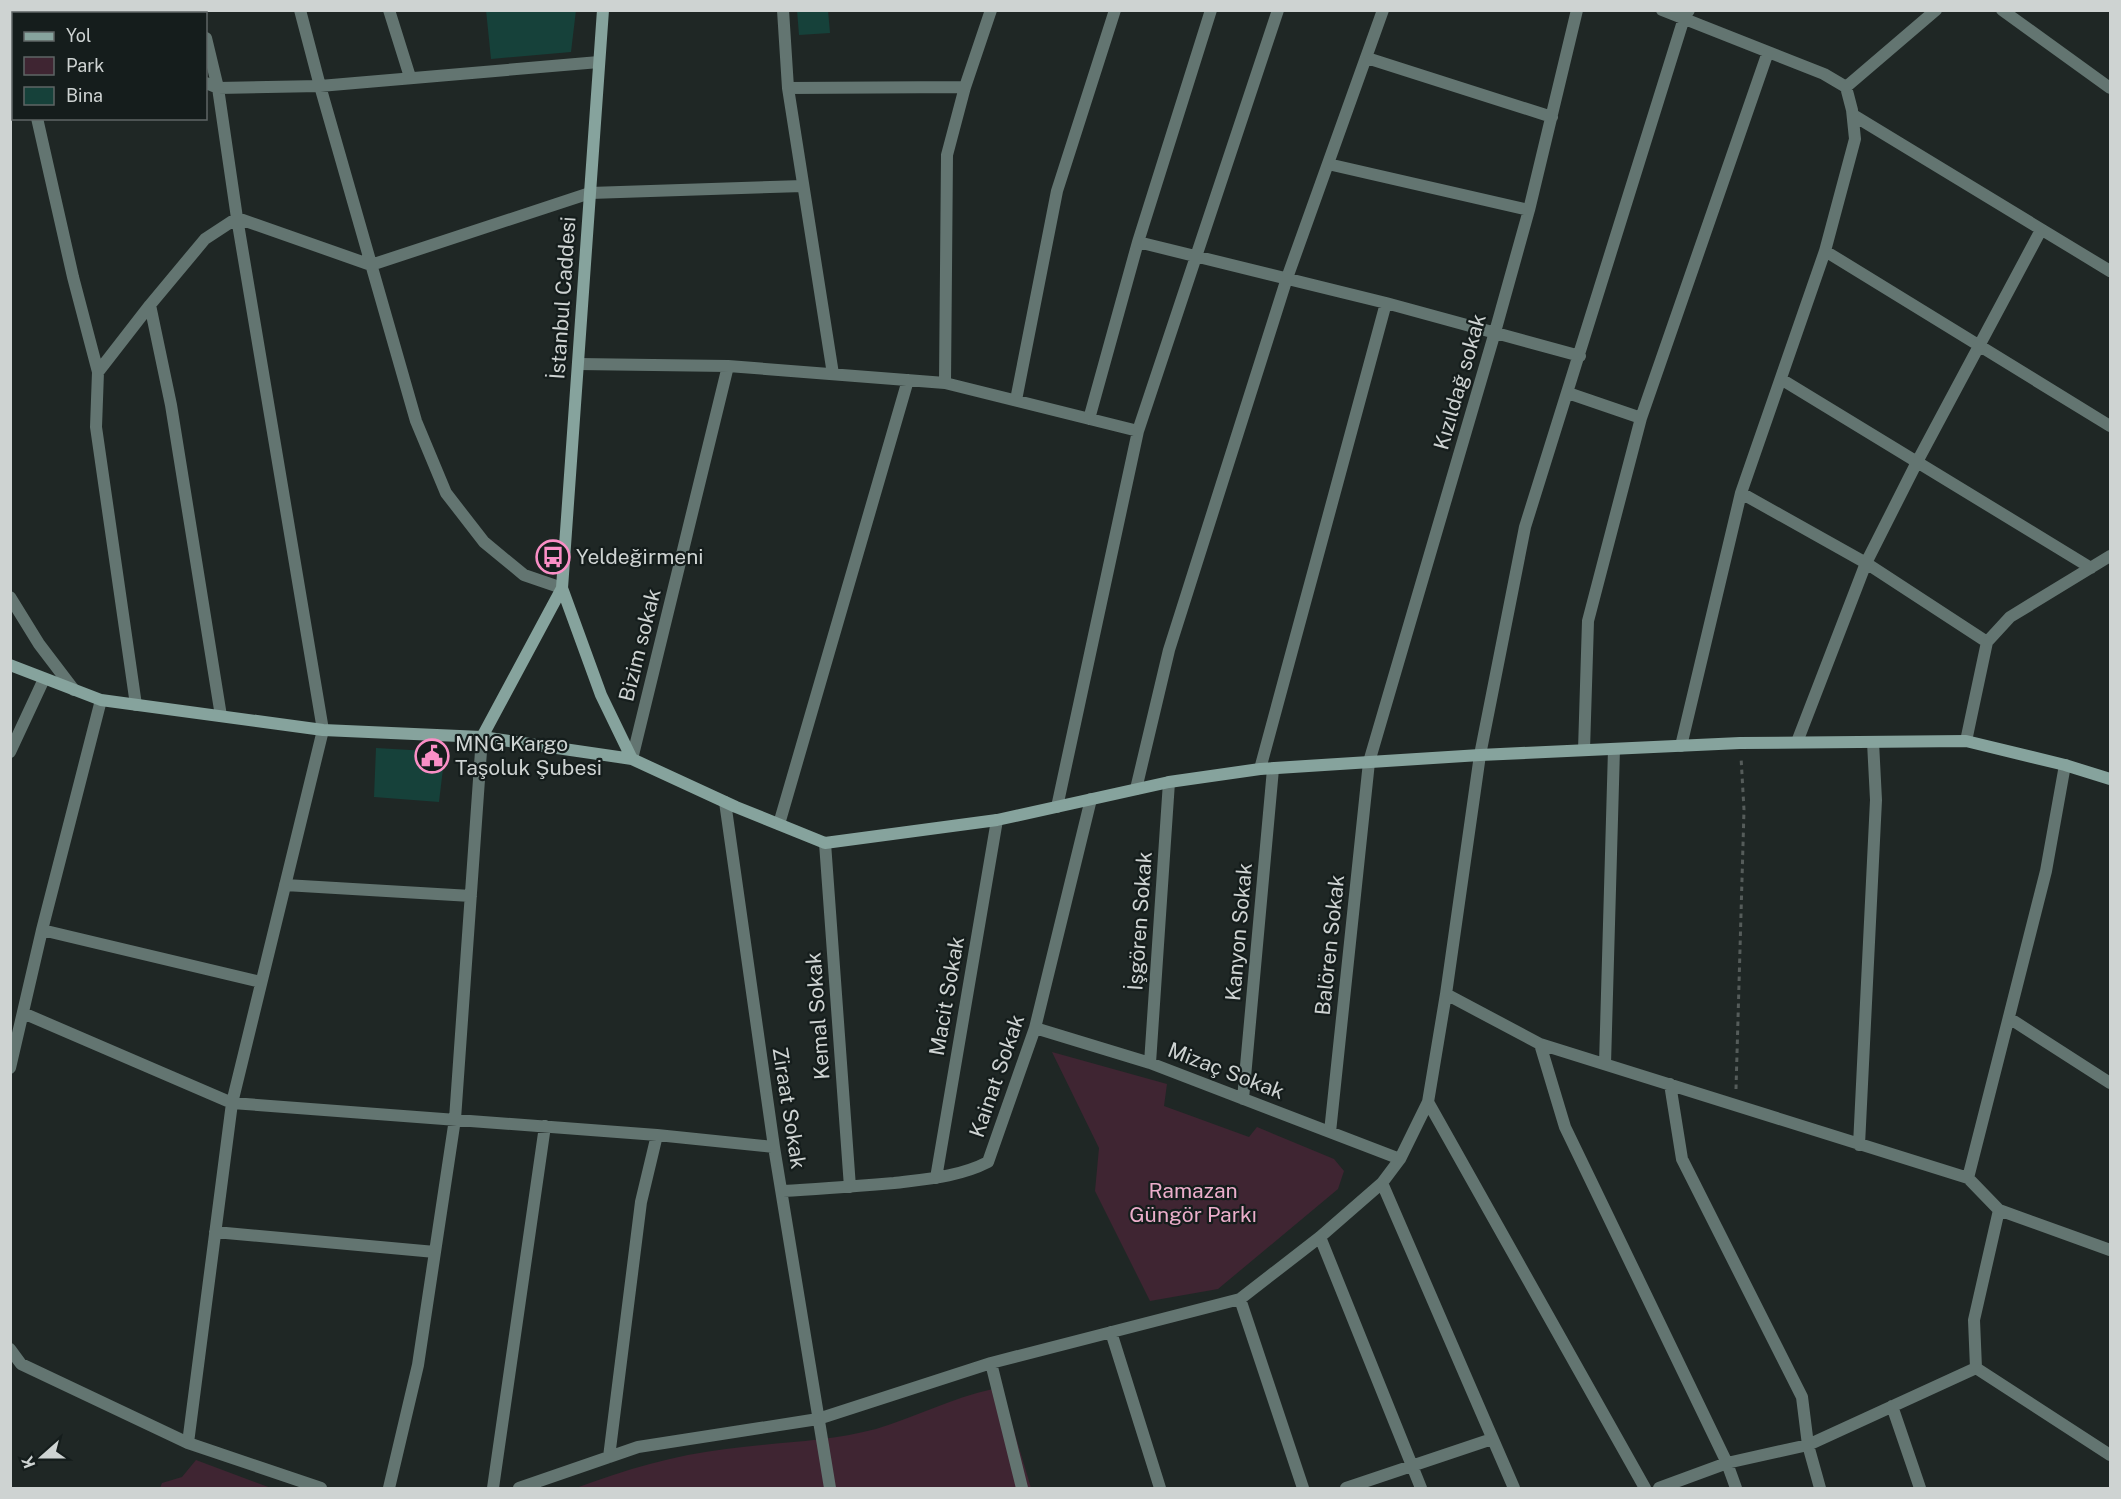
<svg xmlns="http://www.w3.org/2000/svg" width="2121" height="1499" viewBox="0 0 2121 1499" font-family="'Public Sans',sans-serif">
	<rect width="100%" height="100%" fill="#1f2725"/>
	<path fill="#3f2532" d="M 1052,1052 L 1167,1084 L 1164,1106 L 1249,1137 L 1257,1127 L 1334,1159 L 1344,1171 L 1338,1189 L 1218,1289 L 1150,1301 L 1095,1191 L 1099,1148 Z
		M 993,1389 L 1012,1424 L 1031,1488 L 576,1488 C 624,1470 675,1455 726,1449 C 776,1442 827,1442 876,1429 C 915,1417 952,1398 993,1389 Z
		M 196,1460 L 271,1488 L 160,1488 L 162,1483 L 182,1477 Z"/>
	<path fill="#16413a" d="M 486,10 L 576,10 L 571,52 L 491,59 Z
		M 797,10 L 828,10 L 830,33 L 799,35 Z
		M 376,748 L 445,752 L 439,802 L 374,797 Z"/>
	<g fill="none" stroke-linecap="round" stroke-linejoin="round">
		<path stroke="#555c5a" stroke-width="3" stroke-dasharray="4.5 4.5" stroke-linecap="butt" d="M 1736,1089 L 1744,810 L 1741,757"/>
		<path stroke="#637571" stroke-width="12" d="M 58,10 L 58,14
			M 199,10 L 199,14
			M 300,10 L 320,86 L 416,421 L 446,493 L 484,542 L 524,575 L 562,588
			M 389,10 L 410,77
			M 783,10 L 788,88 L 833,374
			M 1662,10 L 1824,74 L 1846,87 L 1852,110 L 1855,139 L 1825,251 L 1741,493 L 1681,746
			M 2002,10 L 2110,88
			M 1367,58 L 1552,117
			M 206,83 L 218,88 L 320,86 L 599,62
			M 10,87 L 14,87
			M 1846,87 L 1936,10
			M 788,88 L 965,87
			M 1853,115 L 2110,271
			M 37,118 L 73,277 L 98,372 L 96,427 L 136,705
			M 1328,164 L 1529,210
			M 1138,242 L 1386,303 L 1580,356
			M 1825,251 L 2110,426
			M 150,305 L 171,405 L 221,716
			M 578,364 L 728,366 L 945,383 L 1138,431
			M 98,372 L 150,305 L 205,239 L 237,218 L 371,265 L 590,193 L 803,186
			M 1781,379 L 2091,568
			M 945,383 L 947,155 L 965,87 L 991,10
			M 1568,393 L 1641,418
			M 1016,400 L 1057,191 L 1115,10
			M 1089,419 L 1138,242 L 1211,10
			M 1741,493 L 1866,563 L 1987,642
			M 10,597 L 39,644 L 74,690
			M 1966,741 L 1987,642 L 2010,617 L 2110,556
			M 1797,742 L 1866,563 L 1917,462 L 2041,230
			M 1584,750 L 1588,621 L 1641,418 L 1768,52
			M 10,752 L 44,679
			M 632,759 L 728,366
			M 1260,769 L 1386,303
			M 1136,789 L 1169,650 L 1287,278 L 1383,10
			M 725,802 L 774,1147 L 830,1488
			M 1057,807 L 1138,431 L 1278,10
			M 779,824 L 908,380
			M 825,843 L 850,1187
			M 285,885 L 471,896
			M 42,930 L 261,982
			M 1446,994 L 1540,1044 L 1565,1127 L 1727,1463 L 1736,1488
			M 23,1013 L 232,1103 L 657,1135 L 774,1147
			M 2009,1018 L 2110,1083
			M 1035,1028 L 1150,1063 L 1400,1159
			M 1540,1044 L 1968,1178 L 1999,1210 L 2110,1250
			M 1150,1063 L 1169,782
			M 1605,1064 L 1614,749
			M 10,1068 L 42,930 L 101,700
			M 1670,1084 L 1682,1159 L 1802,1397 L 1808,1445 L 1820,1488
			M 1243,1099 L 1273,769
			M 1428,1102 L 1645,1488
			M 1330,1132 L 1369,762 L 1495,332 L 1529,210 L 1577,10
			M 1859,1145 L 1876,800 L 1873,742
			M 936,1178 L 997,820
			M 1968,1178 L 2046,871 L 2065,765
			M 1382,1183 L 1514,1488
			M 783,1191 C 820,1189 857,1186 894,1183 C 926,1179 959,1177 988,1162 L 1035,1028 L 1091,799
			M 215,1232 L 435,1252
			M 1320,1237 L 1421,1488
			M 1240,1299 L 1303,1488
			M 1111,1332 L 1160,1488
			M 10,1349 L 21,1364 L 188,1443 L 321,1488
			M 991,1363 L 1022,1488
			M 1976,1368 L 2110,1455
			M 1892,1406 L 1920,1488
			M 188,1443 L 232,1103 L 323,730 L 237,218 L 218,88 L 206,38
			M 609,1457 L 641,1202 L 657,1135
			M 389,1488 L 418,1365 L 455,1119 L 482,737
			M 493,1488 L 545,1126
			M 519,1488 L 638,1447 L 818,1419 L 991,1363 L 1240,1299 L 1320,1237 L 1382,1183 L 1400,1159 L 1428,1102 L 1446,994 L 1480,755 L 1525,527 L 1684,18 L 1689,10
			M 1346,1488 L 1492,1439
			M 1659,1488 L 1727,1463 L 1808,1445 L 1976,1368 L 1974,1320 L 1999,1210"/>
		<path stroke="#86a39d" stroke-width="12" d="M 562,588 L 601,695 L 632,759
			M 10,665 L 101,700 L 323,730 L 482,737 L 632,759 L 736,807 L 825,843 L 997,820 L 1169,782 L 1260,769 L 1480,755 L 1740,743 L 1966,741 L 2065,765 L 2110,779
			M 482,737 L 562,588 L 603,10"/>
	</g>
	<defs>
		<symbol id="bus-ring" viewBox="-11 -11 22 22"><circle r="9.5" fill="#151d1c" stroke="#fa8fc6" stroke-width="1.5"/><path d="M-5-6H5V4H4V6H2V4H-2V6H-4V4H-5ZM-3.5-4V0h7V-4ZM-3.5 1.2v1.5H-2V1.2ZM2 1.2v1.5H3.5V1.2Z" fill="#fa8fc6"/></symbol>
		<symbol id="civic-ring" viewBox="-11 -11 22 22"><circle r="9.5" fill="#151d1c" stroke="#fa8fc6" stroke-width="1.5"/><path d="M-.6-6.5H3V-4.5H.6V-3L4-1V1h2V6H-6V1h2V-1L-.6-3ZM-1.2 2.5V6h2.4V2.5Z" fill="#fa8fc6"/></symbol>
	</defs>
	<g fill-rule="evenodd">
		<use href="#bus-ring" x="534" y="538" width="38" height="38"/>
		<use href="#civic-ring" x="413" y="737" width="38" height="38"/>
	</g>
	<g text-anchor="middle" stroke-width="4.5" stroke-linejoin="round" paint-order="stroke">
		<g font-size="21" fill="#ced3d2" stroke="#151d1c">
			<text transform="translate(563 298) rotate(-86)" y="7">İstanbul Caddesi</text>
			<text transform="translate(1460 382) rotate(-74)" y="7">Kızıldağ sokak</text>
			<text transform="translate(640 645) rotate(-76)" y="7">Bizim sokak</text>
			<text transform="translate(1140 921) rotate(-86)" y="7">İşgören Sokak</text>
			<text transform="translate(1239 932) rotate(-85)" y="7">Kanyon Sokak</text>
			<text transform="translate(1330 945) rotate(-84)" y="7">Balören Sokak</text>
			<text transform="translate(947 996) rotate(-80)" y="7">Macit Sokak</text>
			<text transform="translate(818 1016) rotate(-94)" y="7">Kemal Sokak</text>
			<text transform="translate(1226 1071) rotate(21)" y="7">Mizaç Sokak</text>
			<text transform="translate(997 1076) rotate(-71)" y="7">Kainat Sokak</text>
			<text transform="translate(789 1108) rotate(81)" y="7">Ziraat Sokak</text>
		</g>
		<g font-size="21" fill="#ced3d2" stroke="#151d1c" text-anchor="start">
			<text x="576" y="564">Yeldeğirmeni</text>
			<text x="455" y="751">MNG Kargo<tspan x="455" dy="24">Taşoluk Şubesi</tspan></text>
		</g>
		<g font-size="21" fill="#ebaecb" stroke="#151d1c">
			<text x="1193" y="1198">Ramazan<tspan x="1193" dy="24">Güngör Parkı</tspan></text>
		</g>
	</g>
	<rect width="2121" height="1499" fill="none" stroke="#ced3d2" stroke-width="24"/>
	<rect x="12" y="12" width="195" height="108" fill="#151d1c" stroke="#5f6665" stroke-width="1.5"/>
	<rect x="24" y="32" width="30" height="9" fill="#86a39d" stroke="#5f6665" stroke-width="1.5"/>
	<text x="66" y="42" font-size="18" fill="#ced3d2">Yol</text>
	<rect x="24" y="57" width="30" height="18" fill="#3f2532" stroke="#5f6665" stroke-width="1.5"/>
	<text x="66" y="72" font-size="18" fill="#ced3d2">Park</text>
	<rect x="24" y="87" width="30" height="18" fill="#16413a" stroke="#5f6665" stroke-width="1.5"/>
	<text x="66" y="102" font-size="18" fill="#ced3d2">Bina</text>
	<g transform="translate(42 1457) rotate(249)" stroke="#151d1c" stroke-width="4.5" paint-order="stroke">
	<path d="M0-4.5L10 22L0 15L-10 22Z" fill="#ced3d2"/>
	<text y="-9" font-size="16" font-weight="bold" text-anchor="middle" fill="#ced3d2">K</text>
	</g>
</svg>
